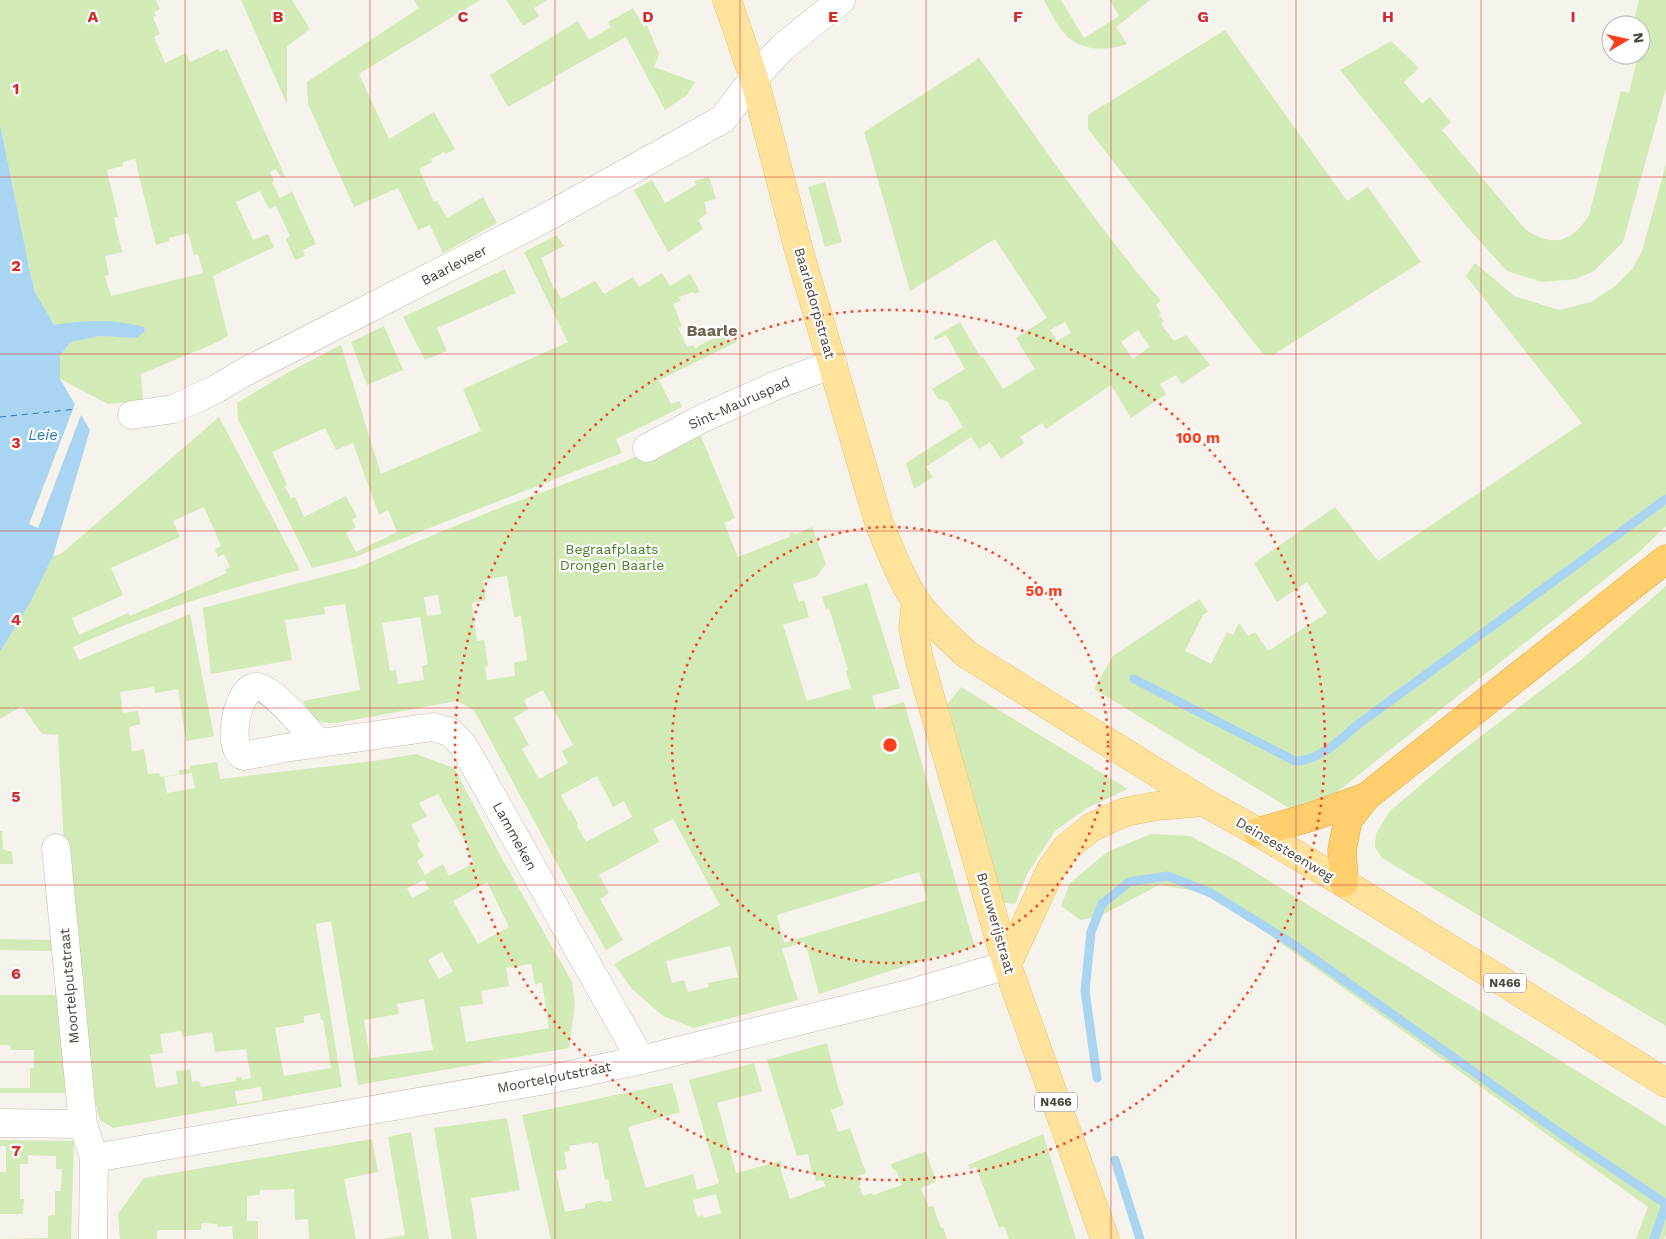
<svg xmlns="http://www.w3.org/2000/svg" width="1666" height="1239" viewBox="0 0 1666 1239" font-family="'Work Sans',sans-serif">
	<rect width="100%" height="100%" fill="#f6f3ec"/>
	<path fill="#d2eab5" fill-rule="evenodd" d="M 0,0 L 158,0 L 156,1 L 160,9 L 154,12 L 156,16 L 153,17 L 160,34 L 154,37 L 165,63 L 186,53 L 190,62 L 218,49 L 220,52 L 227,49 L 316,244 L 303,250 L 305,256 L 295,260 L 286,239 L 290,236 L 276,206 L 269,209 L 260,191 L 236,202 L 253,240 L 268,234 L 274,247 L 213,276 L 228,336 L 218,342 L 141,374 L 143,401 L 108,404 L 60,379 L 60,355 L 71,342 L 99,336 L 136,338 L 145,331 L 144,327 L 75,322 L 54,326 L 35,292 L 31,277 L 0,124 ZM 135,159 L 156,245 L 169,241 L 169,238 L 188,233 L 194,255 L 198,254 L 203,273 L 111,296 L 105,276 L 109,275 L 105,256 L 122,252 L 114,218 L 118,217 L 107,170 L 123,166 L 123,162 ZM 276,169 L 281,178 L 285,177 L 292,192 L 280,198 L 272,183 L 274,181 L 270,172 Z
		M 241,0 L 292,0 L 310,29 L 287,46 L 287,104 Z
		M 414,0 L 480,0 L 359,74 L 389,139 L 434,112 L 455,149 L 446,154 L 444,152 L 431,159 L 432,162 L 419,169 C 425,180 428,190 434,202 L 437,201 L 447,218 L 483,197 L 497,223 L 443,253 L 430,225 L 418,230 L 398,188 L 354,207 L 308,104 L 307,82 L 419,8 Z
		M 506,0 L 547,0 L 534,8 L 539,16 L 523,26 Z
		M 1044,0 L 1061,0 L 1084,38 L 1119,16 L 1110,0 L 1150,0 L 1116,27 L 1127,44 C 1108,51 1080,52 1065,34 C 1056,24 1050,11 1044,0 Z
		M 1639,0 L 1666,0 L 1666,88 L 1623,242 L 1594,271 L 1576,279 L 1542,282 L 1507,271 L 1466,226 L 1340,70 L 1391,41 L 1419,68 L 1404,82 L 1422,104 L 1430,97 L 1451,122 L 1442,130 L 1525,229 C 1552,248 1572,243 1589,215 L 1621,91 L 1629,93 L 1638,55 L 1641,55 L 1641,45 L 1645,30 L 1641,29 L 1641,25 L 1633,25 Z
		M 633,8 L 644,27 L 647,25 L 659,54 L 654,67 L 695,82 L 687,95 L 665,110 L 626,37 L 554,77 L 556,80 L 508,107 L 490,75 L 578,21 L 589,40 L 611,27 L 608,22 Z
		M 1225,30 L 1347,201 L 1368,187 L 1421,262 L 1273,355 L 1263,354 L 1088,129 L 1088,115 Z
		M 978,57 L 988,70 C 1044,148 1099,228 1161,301 L 1156,305 L 1161,313 L 1159,315 L 1164,321 L 1161,324 L 1174,341 L 1186,335 L 1210,365 L 1182,384 L 1176,375 L 1160,384 L 1166,394 L 1131,418 L 1111,385 L 1046,429 L 1042,423 L 1020,437 L 1024,443 L 1001,459 L 990,442 L 979,449 L 971,437 L 926,467 L 933,477 L 914,489 L 906,463 L 963,427 L 947,401 L 938,399 L 932,389 L 965,369 L 946,335 L 935,340 L 934,337 L 960,322 L 981,358 L 983,357 L 1003,389 L 1035,369 L 1016,338 L 1047,318 L 995,239 L 910,291 L 864,132 L 975,61 ZM 1065,322 L 1071,333 L 1057,341 L 1050,330 ZM 1138,330 L 1150,347 L 1133,359 L 1121,342 Z
		M 1666,164 L 1666,526 L 1639,552 L 1337,792 L 1314,804 L 1289,808 L 1094,689 L 1113,656 L 1199,599 L 1208,612 L 1203,615 L 1185,651 L 1211,664 L 1227,632 L 1233,635 L 1239,623 L 1248,636 L 1255,632 L 1268,651 L 1327,613 L 1307,582 L 1277,602 L 1254,563 L 1335,507 L 1378,561 L 1582,423 L 1466,276 L 1475,263 L 1514,296 L 1559,310 L 1591,302 L 1614,287 L 1633,268 L 1642,251 Z
		M 709,177 L 716,199 L 704,202 L 707,213 L 698,220 L 703,229 L 668,252 L 634,190 L 652,180 L 665,203 L 696,185 L 694,181 Z
		M 825,182 L 842,242 L 825,247 L 808,187 Z
		M 557,235 L 564,246 L 541,258 L 554,289 L 556,288 L 561,299 L 595,281 L 604,294 L 633,277 L 639,287 L 662,273 L 670,286 L 690,274 L 700,292 L 694,294 L 693,292 L 679,297 L 681,301 L 673,304 L 682,326 L 678,328 L 687,347 L 693,345 L 695,349 L 699,347 L 698,346 L 723,334 L 727,342 L 735,338 L 737,342 L 659,380 L 671,404 L 679,401 L 682,407 L 616,439 L 622,453 L 355,557 L 312,568 L 238,419 L 237,403 L 287,373 L 341,345 L 381,474 L 481,431 L 463,389 L 568,342 L 524,252 ZM 325,428 L 336,450 L 353,443 L 379,515 L 388,510 L 397,532 L 356,552 L 346,533 L 356,527 L 352,520 L 357,517 L 346,496 L 304,517 L 295,497 L 291,498 L 284,486 L 287,485 L 272,452 Z
		M 505,269 L 516,293 L 437,328 L 447,351 L 425,360 L 403,317 Z
		M 384,326 L 403,370 L 367,385 L 351,342 Z
		M 219,417 L 300,570 C 222,590 146,614 73,647 L 79,660 L 190,614 L 214,736 L 186,741 L 178,689 L 155,693 L 154,687 L 120,692 L 123,713 L 138,711 L 140,724 L 129,727 L 132,752 L 144,749 L 148,774 L 159,773 L 160,777 L 179,774 L 179,770 L 190,769 L 190,766 L 217,762 L 220,779 L 374,761 L 416,754 L 454,768 L 499,853 L 572,982 L 575,1005 L 569,1048 L 358,1085 L 331,921 L 316,924 L 316,926 L 342,1087 L 113,1128 L 100,1120 L 95,1101 L 71,861 L 64,845 L 58,735 L 42,734 L 22,706 L 0,719 L 0,652 L 31,601 L 53,556 L 61,554 ZM 204,507 L 221,546 L 215,549 L 218,557 L 224,554 L 230,567 L 225,570 L 227,573 L 130,616 L 128,613 L 79,635 L 72,618 L 123,595 L 111,568 L 180,537 L 173,521 ZM 192,773 L 195,788 L 167,793 L 164,777 ZM 438,794 L 469,849 L 468,851 L 474,863 L 449,876 L 443,864 L 425,875 L 417,861 L 424,856 L 417,844 L 420,841 L 411,825 L 427,816 L 419,803 ZM 424,880 L 429,889 L 412,898 L 407,888 ZM 487,882 L 509,927 L 478,944 L 453,901 ZM 442,952 L 453,971 L 439,979 L 428,960 ZM 531,964 L 535,984 L 542,983 L 549,1028 L 466,1042 L 460,1007 L 483,1004 L 481,991 L 509,986 L 506,968 ZM 424,999 L 433,1050 L 370,1058 L 364,1020 L 399,1014 L 397,1004 ZM 320,1013 L 321,1020 L 323,1020 L 331,1068 L 284,1076 L 275,1028 L 304,1023 L 304,1016 ZM 181,1031 L 183,1037 L 212,1032 L 215,1052 L 246,1049 L 251,1078 L 242,1080 L 241,1077 L 236,1078 L 236,1081 L 201,1087 L 199,1081 L 192,1082 L 190,1069 L 176,1071 L 178,1084 L 156,1088 L 150,1055 L 163,1053 L 160,1034 ZM 261,1087 L 263,1100 L 237,1104 L 235,1091 Z
		M 698,429 L 735,518 L 724,523 L 738,557 L 789,537 L 790,532 L 796,534 L 812,527 L 826,564 L 816,577 L 793,584 L 799,602 L 804,600 L 809,617 L 783,625 L 807,701 L 851,688 L 846,671 L 848,670 L 829,608 L 826,609 L 822,597 L 867,583 L 900,688 L 872,696 L 876,710 L 904,702 L 975,948 L 930,958 L 819,994 C 814,977 811,958 804,942 L 782,949 L 798,1000 L 694,1028 L 663,1016 L 632,989 L 614,964 L 720,905 L 673,819 L 653,829 L 659,842 L 599,875 L 609,893 L 600,899 L 623,940 L 606,950 L 565,878 L 474,710 L 457,701 L 337,723 C 317,724 312,719 303,701 L 360,690 L 345,604 L 324,607 L 325,614 L 285,620 L 292,660 L 211,674 L 203,608 L 357,568 L 433,535 L 502,507 L 621,463 ZM 507,576 L 514,617 L 521,616 L 527,660 L 514,663 L 515,676 L 487,680 L 485,667 L 488,666 L 484,640 L 477,641 L 472,604 L 474,602 L 486,600 L 483,580 ZM 438,595 L 441,614 L 427,616 L 424,597 ZM 420,617 L 428,664 L 422,666 L 424,680 L 398,684 L 396,670 L 390,671 L 382,623 ZM 543,690 L 573,745 L 562,751 L 568,763 L 539,779 L 522,749 L 529,745 L 514,718 L 528,709 L 524,700 ZM 597,776 L 613,807 L 624,801 L 632,817 L 586,842 L 577,826 L 578,824 L 571,810 L 569,811 L 561,795 ZM 919,872 L 927,900 L 784,943 L 777,915 ZM 730,946 L 738,977 L 708,983 L 709,987 L 688,992 L 684,980 L 672,983 L 666,961 Z
		M 1666,586 L 1666,1026 L 1382,858 L 1375,847 L 1376,834 L 1390,811 L 1455,756 L 1580,661 Z
		M 961,687 L 1128,789 L 1087,808 L 1055,831 L 1027,874 L 1015,904 L 1000,902 L 945,707 Z
		M 0,831 L 2,831 L 3,849 L 12,852 L 13,864 L 0,864 Z
		M 1151,834 L 1190,836 L 1237,861 L 1666,1126 L 1666,1234 L 1664,1239 L 1636,1239 L 1648,1207 L 1211,893 L 1159,885 L 1102,915 L 1081,920 L 1061,906 L 1070,883 L 1107,852 Z
		M 0,939 L 53,940 L 54,951 L 0,950 Z
		M 0,995 L 59,995 L 68,1093 L 0,1093 L 0,1088 L 30,1088 L 30,1068 L 34,1068 L 34,1050 L 11,1050 L 10,1045 L 0,1045 Z
		M 827,1043 L 837,1083 L 844,1105 L 831,1110 L 838,1132 L 850,1128 L 866,1173 L 858,1176 L 861,1185 L 859,1186 L 863,1196 L 872,1193 L 873,1195 L 902,1185 L 896,1170 L 893,1170 L 891,1164 L 926,1151 L 936,1182 L 921,1188 L 929,1207 L 933,1206 L 941,1228 L 943,1227 L 947,1239 L 551,1239 L 522,1115 L 672,1083 L 680,1112 L 628,1127 L 646,1188 L 693,1174 L 697,1190 L 719,1183 L 689,1080 L 754,1063 L 762,1091 L 717,1103 L 736,1173 L 781,1161 L 781,1171 L 790,1199 L 825,1186 L 823,1180 L 816,1181 L 815,1176 L 812,1174 L 808,1154 L 797,1156 L 767,1060 ZM 592,1142 L 592,1144 L 598,1143 L 605,1180 L 608,1179 L 612,1201 L 603,1202 L 603,1200 L 585,1204 L 585,1208 L 565,1212 L 556,1171 L 567,1169 L 564,1152 L 570,1151 L 569,1146 ZM 716,1194 L 721,1213 L 704,1218 L 703,1215 L 697,1217 L 693,1200 Z
		M 507,1118 L 520,1190 L 471,1198 L 477,1239 L 452,1239 L 434,1128 Z
		M 411,1132 L 429,1239 L 384,1239 L 405,1235 L 388,1137 Z
		M 1043,1134 L 1076,1239 L 1009,1239 L 1004,1226 L 999,1228 L 976,1167 L 970,1169 L 968,1165 Z
		M 372,1139 L 378,1172 L 344,1179 L 356,1239 L 309,1239 L 308,1219 L 295,1220 L 294,1189 L 260,1190 L 259,1195 L 247,1196 L 247,1221 L 258,1221 L 258,1239 L 233,1239 L 232,1226 L 218,1227 L 217,1224 L 202,1223 L 201,1230 L 157,1230 L 157,1239 L 120,1239 L 118,1214 L 144,1178 Z
		M 0,1140 L 74,1141 L 71,1239 L 0,1239 L 48,1238 L 48,1216 L 55,1215 L 55,1191 L 61,1191 L 62,1169 L 56,1169 L 56,1156 L 28,1155 L 28,1164 L 20,1164 L 20,1199 L 24,1199 L 23,1214 L 0,1214 L 0,1172 L 6,1172 L 6,1146 L 0,1146 Z"/>
	<path fill="#a9d4f2" d="M 0,124 L 31,277 L 35,292 L 54,325 C 84,320 115,319 144,327 L 145,331 L 137,338 L 99,336 L 71,342 L 60,355 L 60,379 L 90,430 L 53,556 L 31,601 L 0,652 Z"/>
	<path fill="#f6f3ec" d="M 75,404 L 79,406 L 85,416 L 81,415 L 38,528 L 29,524 Z"/>
	<g fill="none" stroke-linecap="round" stroke-linejoin="round">
		<path stroke="#a9d4f2" stroke-width="9" d="M 1134,679 L 1295,761 C 1321,761 1341,738 1360,723 L 1666,499
			M 1097,1078 L 1085,991 L 1091,932 L 1102,904 L 1129,882 L 1168,876 L 1211,893 L 1293,944 L 1563,1135 L 1666,1204
			M 1115,1160 L 1140,1239
			M 1654,1239 L 1666,1204"/>
		<path stroke="#2e7ab2" stroke-width="1" stroke-dasharray="6 5" stroke-linecap="butt" d="M 0,417 L 77,409"/>
		<defs>
			<path id="minor" d="M 132,415 L 174,409 L 216,389 L 245,372 L 547,217 L 723,119 L 754,78 L 783,47 L 841,0
				M 647,448 L 703,418 L 777,385 L 833,364
				M 319,743 C 307,731 272,686 256,687 C 236,689 226,750 244,756 L 285,748 L 433,727 L 450,732 L 463,745 L 641,1060
				M 56,848 L 83,1124 L 94,1158 L 93,1239
				M 0,1123 L 83,1124
				M 94,1158 L 551,1079 L 641,1060 L 912,993 L 1007,965"/>
			<path id="major" d="M 727,0 L 754,78 L 799,251 L 879,523 C 890,549 900,577 915,600 C 929,621 949,637 966,654 L 1204,802 L 1258,832 L 1344,883 L 1666,1083
				M 916,601 L 913,628 L 919,658 L 1007,965 L 1105,1239
				M 1007,965 L 1051,869 L 1067,847 L 1092,827 L 1125,812 L 1157,806 L 1204,802"/>
			<path id="highway" d="M 1258,832 L 1311,817 L 1366,797
				M 1344,883 L 1342,850 L 1348,820 L 1366,797 L 1666,559"/>
		</defs>
		<use href="#minor" stroke="#c2bbae" stroke-width="29"/>
		<use href="#major" stroke="#e6c16a" stroke-width="29"/>
		<use href="#highway" stroke="#e0a43c" stroke-width="29"/>
		<use href="#minor" stroke="#fff" stroke-width="28"/>
		<use href="#major" stroke="#ffe39c" stroke-width="28"/>
		<use href="#highway" stroke="#ffcf6e" stroke-width="28"/>
	</g>
	<path fill="none" stroke="#d62828" stroke-width="1" stroke-opacity="0.55" d="M 185,0 L 185,1239M 370,0 L 370,1239M 555,0 L 555,1239M 740,0 L 740,1239M 926,0 L 926,1239M 1111,0 L 1111,1239M 1296,0 L 1296,1239M 1481,0 L 1481,1239M 0,177 L 1666,177M 0,354 L 1666,354M 0,531 L 1666,531M 0,708 L 1666,708M 0,885 L 1666,885M 0,1062 L 1666,1062"/>
	<g fill="none" stroke="#fc3f1d" stroke-width="2.5" stroke-dasharray="2.5 5">
		<circle cx="890" cy="745" r="218"/>
		<circle cx="890" cy="745" r="435"/>
	</g>
	<g text-anchor="middle" stroke-width="4.5" stroke-linejoin="round" paint-order="stroke">
		<g fill="#fff" stroke="#817c74" stroke-width="1">
			<rect x="1484" y="973.5" width="42" height="19" rx="4"/>
			<rect x="1035" y="1092.5" width="42" height="19" rx="4"/>
		</g>
		<g font-size="12" font-weight="bold" fill="#4b4439">
			<text x="1505" y="987">N466</text>
			<text x="1056" y="1106">N466</text>
		</g>
		<g font-size="14" fill="#4b4439" stroke="#fff">
			<text transform="translate(454 265) rotate(-27)" y="5">Baarleveer</text>
			<text transform="translate(815 303) rotate(74)" y="5">Baarledorpstraat</text>
			<text transform="translate(739 403) rotate(-24)" y="5">Sint-Mauruspad</text>
			<text transform="translate(515 836) rotate(61)" y="5">Lammeken</text>
			<text transform="translate(1285 849) rotate(31)" y="5">Deinsesteenweg</text>
			<text transform="translate(996 923) rotate(74)" y="5">Brouwerijstraat</text>
			<text transform="translate(69 986) rotate(-95)" y="5">Moortelputstraat</text>
			<text transform="translate(554 1077) rotate(-11)" y="5">Moortelputstraat</text>
		</g>
		<g font-size="14" fill="#4a7f2a" stroke="#fff">
			<text x="612" y="554">Begraafplaats<tspan x="612" dy="16">Drongen Baarle</tspan></text>
		</g>
		<g font-size="15" font-style="italic" fill="#2e7ab2" stroke="#fff">
			<text x="43" y="440">Leie</text>
		</g>
		<g font-size="16" font-weight="bold" fill="#6e6250" stroke="#fff">
			<text x="712" y="336">Baarle</text>
		</g>
	</g>
	<g font-size="16" text-anchor="middle" font-weight="bold" fill="#d62828" stroke="#fff" stroke-width="4.5" stroke-linejoin="round" paint-order="stroke">
		<text x="93" y="22">A</text>
		<text x="278" y="22">B</text>
		<text x="463" y="22">C</text>
		<text x="648" y="22">D</text>
		<text x="833" y="22">E</text>
		<text x="1018" y="22">F</text>
		<text x="1203" y="22">G</text>
		<text x="1388" y="22">H</text>
		<text x="1573" y="22">I</text>
		<text x="16" y="94">1</text>
		<text x="16" y="271">2</text>
		<text x="16" y="448">3</text>
		<text x="16" y="625">4</text>
		<text x="16" y="802">5</text>
		<text x="16" y="979">6</text>
		<text x="16" y="1156">7</text>
	</g>
	<circle cx="890" cy="745" r="8" fill="#fc3f1d" stroke="#fff" stroke-width="2.5"/>
	<g font-size="15" text-anchor="middle" font-weight="bold" fill="#fc3f1d" stroke="#fff" stroke-width="4.5" stroke-linejoin="round" paint-order="stroke">
		<text x="1198" y="443">100 m</text>
		<text x="1044" y="596">50 m</text>
	</g>
	<g transform="translate(1626 40) rotate(81)"><circle r="24" fill="#ffffff" stroke="#b7b4b0"/>
	<path d="M0-4L9 19L0 12L-9 19Z" fill="#fc3f1d"/>
	<text y="-8" font-size="14" font-weight="bold" text-anchor="middle" fill="#4b4439">N</text>
	</g>
</svg>
